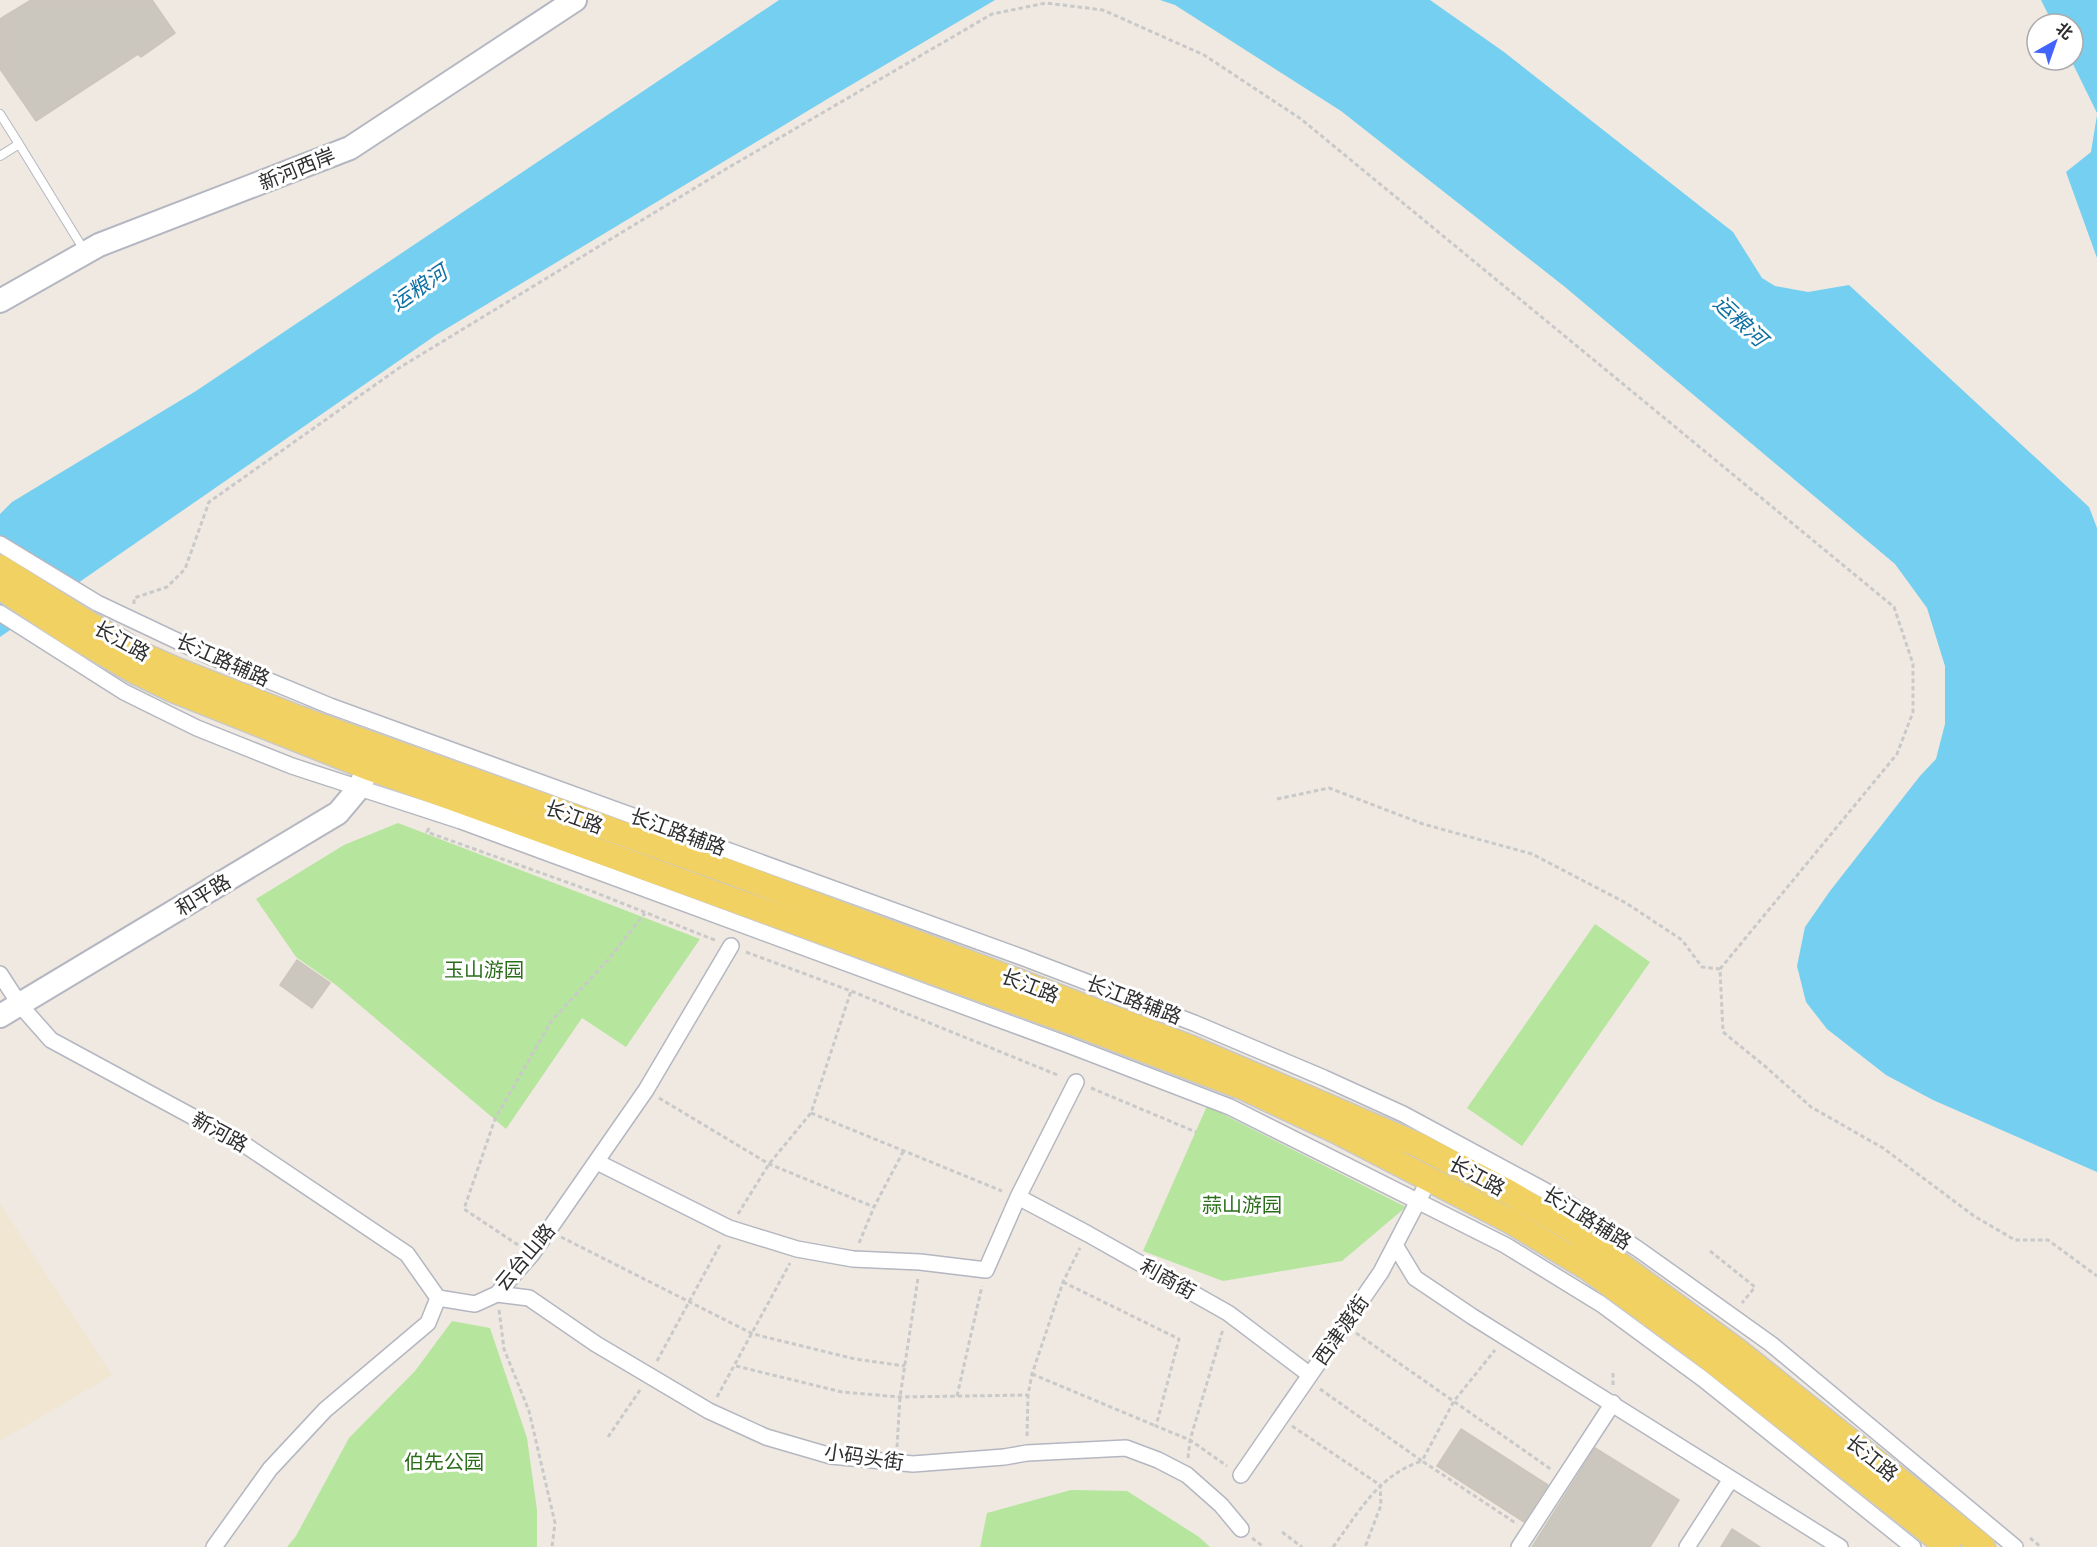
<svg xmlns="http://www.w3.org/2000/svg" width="2097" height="1547" viewBox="0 0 2097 1547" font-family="'Golos Text','Noto Sans SC',sans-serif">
	<rect width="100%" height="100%" fill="#efe9e1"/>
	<path fill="#f0e6d1" d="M 0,1204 L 112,1375 L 0,1441 Z"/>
	<path fill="#b6e59e" d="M 398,823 L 700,939 L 626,1047 L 582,1018 L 506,1129 L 336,985 L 296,957 L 256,899 L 344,845 Z
		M 1595,924 L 1650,962 L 1522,1146 L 1467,1108 Z
		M 1207,1106 L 1406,1207 L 1342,1261 L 1223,1281 L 1143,1251 Z
		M 452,1321 L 490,1328 L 527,1438 L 537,1510 L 537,1547 L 287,1547 L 296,1536 L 349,1438 L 415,1371 Z
		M 1071,1490 L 1127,1491 L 1199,1537 L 1210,1547 L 980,1547 L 987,1513 Z"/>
	<path fill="#75cff0" d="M 779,0 L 995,0 L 829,98 L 436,335 L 0,637 L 0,514 L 12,502 L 196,391 Z
		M 1160,0 L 1430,0 L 1504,52 L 1733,232 L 1762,278 L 1775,286 L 1808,292 L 1849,285 L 2089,507 L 2097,528 L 2097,1172 L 1933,1100 L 1886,1075 L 1827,1029 L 1806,1002 L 1797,966 L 1805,927 L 1830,891 L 1920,776 L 1936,759 L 1945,724 L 1945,666 L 1927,608 L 1895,564 L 1565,287 L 1341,111 L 1175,5 Z
		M 2041,0 L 2097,0 L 2097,113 L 2071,60 L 2073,60 L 2073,24 L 2053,24 Z
		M 2097,115 L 2097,258 L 2066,172 L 2091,152 Z"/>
	<path fill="#cbc7bf" stroke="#cbc5ba" stroke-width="1.5" d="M 31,0 L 152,0 L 175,33 L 141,57 L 138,54 L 36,121 L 0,69 L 0,19 Z
		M 297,960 L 330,983 L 312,1008 L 280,985 Z
		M 1461,1429 L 1548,1485 L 1524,1522 L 1437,1466 Z
		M 1595,1448 L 1679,1500 L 1650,1547 L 1532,1547 Z
		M 1732,1529 L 1760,1547 L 1721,1547 Z"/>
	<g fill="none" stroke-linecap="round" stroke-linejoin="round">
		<defs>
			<path id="lane" d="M 0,114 L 19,144 L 0,156
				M 19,144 L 84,250"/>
			<path id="street" d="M 0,544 L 97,603 L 209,656 L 330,706 L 1024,958 L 1194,1023 L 1324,1078 L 1403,1114 L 1566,1202 L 1638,1249 L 1771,1344 L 2015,1547
				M 0,613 L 124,692 L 197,728 L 292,766 L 461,821 L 1066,1044 L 1230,1107 L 1505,1245 L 1601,1304 L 1703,1379 L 1913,1547
				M 0,974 L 20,1005 L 51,1040 L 245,1145 L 407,1254 L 438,1298
				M 597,1162 L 729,1228 L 797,1249 L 853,1259 L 920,1262 L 986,1270 L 1018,1197 L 1076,1082
				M 1018,1197 L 1088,1234 L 1228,1313 L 1310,1375
				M 1395,1245 L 1415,1278 L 1473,1317 L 1840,1547
				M 497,1294 L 529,1298 L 596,1344 L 709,1411 L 766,1437 L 831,1456 L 913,1464 L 1004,1457 L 1027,1453 L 1126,1448 L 1158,1460 L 1187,1475 L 1221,1505 L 1241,1529
				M 438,1298 L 475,1304 L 497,1294 L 532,1254 L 646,1090 L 731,946
				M 1241,1475 L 1381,1272 L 1430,1178
				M 214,1547 L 270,1469 L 325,1410 L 428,1323 L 438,1298
				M 1519,1547 L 1613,1403
				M 1687,1547 L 1731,1479"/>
			<path id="secondary" d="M 0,301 L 99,245 L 350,148 L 575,0
				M 0,1016 L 338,813 L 359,788 L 375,752"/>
			<path id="primary" d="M 0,567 L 88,623 L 143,655 L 177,670 L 296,717 L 735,874 L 1015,980 L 1189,1047 L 1418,1145 L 1510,1193 L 1577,1233 L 1739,1352 L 1983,1547
				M 0,587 L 72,635 L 132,670 L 173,690 L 369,768 L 1084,1027 L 1244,1088 L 1338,1132 L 1510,1221 L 1589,1269 L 1700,1351 L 1948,1547"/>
		</defs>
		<use href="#lane" stroke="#b4b7c1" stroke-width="10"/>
		<use href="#street" stroke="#b4b7c1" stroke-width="18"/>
		<use href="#secondary" stroke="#b4b7c1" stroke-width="26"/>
		<use href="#primary" stroke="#c9c9c9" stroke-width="27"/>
		<path stroke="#c9c9c9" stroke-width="3" stroke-dasharray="4.5 3" stroke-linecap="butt" d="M 134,604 L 134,598 L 167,587 L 185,569 L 209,502 L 399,368 L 726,169 L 992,14 L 1046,3 L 1103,10 L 1204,55 L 1301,119 L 1894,607 L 1913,664 L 1913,712 L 1897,754 L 1720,969 L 1723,1032 L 1766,1067 L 1811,1107 L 1883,1148 L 1974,1216 L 2015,1240 L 2048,1240 L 2097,1276
			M 1277,799 L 1329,788 L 1423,824 L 1532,854 L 1626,903 L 1682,940 L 1702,967 L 1720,969
			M 429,828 L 427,832 L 594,892 L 717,941
			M 746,952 L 851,991 L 1060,1076
			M 1091,1088 L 1196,1132
			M 659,1098 L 769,1164 L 874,1207
			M 811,1113 L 1002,1191
			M 738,1214 L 769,1164 L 811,1113 L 851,991
			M 561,1237 L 753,1334 L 855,1359 L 905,1366
			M 859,1243 L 874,1207 L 903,1152
			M 518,1245 L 464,1209 L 495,1119 L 552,1020 L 608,960 L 645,913
			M 1710,1251 L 1755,1287 L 1742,1303
			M 1063,1282 L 1179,1339 L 1156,1426 L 1190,1440 L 1227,1466
			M 499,1310 L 504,1349 L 529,1411 L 555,1523 L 552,1547
			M 1356,1333 L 1552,1470
			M 657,1361 L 721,1243
			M 736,1366 L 842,1392 L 900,1397 L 1028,1395
			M 1032,1374 L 1156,1426
			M 1613,1385 L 1613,1372
			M 1320,1389 L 1422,1461 L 1454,1401 L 1495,1350
			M 957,1396 L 982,1286
			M 717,1397 L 790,1263
			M 1292,1426 L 1380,1485 L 1381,1505 L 1365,1547
			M 1027,1436 L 1028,1395 L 1032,1374 L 1063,1282 L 1080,1248
			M 608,1437 L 640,1390
			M 897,1447 L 900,1397 L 918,1278
			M 1188,1458 L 1190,1440 L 1223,1329
			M 1282,1532 L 1302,1547
			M 1252,1538 L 1264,1547
			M 2030,1538 L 2041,1547
			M 1333,1547 C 1359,1512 1378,1475 1422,1461 L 1517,1524"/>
		<use href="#lane" stroke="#fff" stroke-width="8"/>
		<use href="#street" stroke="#fff" stroke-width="15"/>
		<use href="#secondary" stroke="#fff" stroke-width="22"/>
		<use href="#primary" stroke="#f2d163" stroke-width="24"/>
	</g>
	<g text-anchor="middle" stroke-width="6" stroke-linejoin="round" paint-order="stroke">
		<g font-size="20" fill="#2e2e2e" stroke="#fff">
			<text transform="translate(297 169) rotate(-22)" y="7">新河西岸</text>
			<text transform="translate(122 641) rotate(29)" y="7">长江路</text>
			<text transform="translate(223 660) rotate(24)" y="7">长江路辅路</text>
			<text transform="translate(574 817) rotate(20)" y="7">长江路</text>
			<text transform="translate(678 832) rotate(20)" y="7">长江路辅路</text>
			<text transform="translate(203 895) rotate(-31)" y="7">和平路</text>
			<text transform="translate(1030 986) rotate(21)" y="7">长江路</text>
			<text transform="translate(1134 1000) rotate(21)" y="7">长江路辅路</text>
			<text transform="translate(220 1132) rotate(29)" y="7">新河路</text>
			<text transform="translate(1477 1176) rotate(28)" y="7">长江路</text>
			<text transform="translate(1587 1218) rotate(32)" y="7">长江路辅路</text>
			<text transform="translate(525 1257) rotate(-50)" y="7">云台山路</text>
			<text transform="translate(1168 1279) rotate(29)" y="7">利商街</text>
			<text transform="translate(1341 1330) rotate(-55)" y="7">西津渡街</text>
			<text transform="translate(864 1457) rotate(8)" y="7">小码头街</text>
			<text transform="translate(1872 1458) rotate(39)" y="7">长江路</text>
		</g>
		<g font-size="20" fill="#2c6e1b" stroke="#fff">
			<text x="484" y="977">玉山游园</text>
			<text x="1242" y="1212">蒜山游园</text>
			<text x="444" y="1469">伯先公园</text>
		</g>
		<g font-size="21" font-style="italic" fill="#0d6fa3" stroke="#fff">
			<text transform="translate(419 288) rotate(-34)" y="7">运粮河</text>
			<text transform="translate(1740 321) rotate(43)" y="7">运粮河</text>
		</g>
	</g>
	<g transform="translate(2055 42) rotate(40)"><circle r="28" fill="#ffffff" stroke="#ababab" stroke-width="1.5"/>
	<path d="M0-4.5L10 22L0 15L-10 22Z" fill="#4264fb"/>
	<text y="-9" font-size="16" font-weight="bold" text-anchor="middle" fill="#2e2e2e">北</text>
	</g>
</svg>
